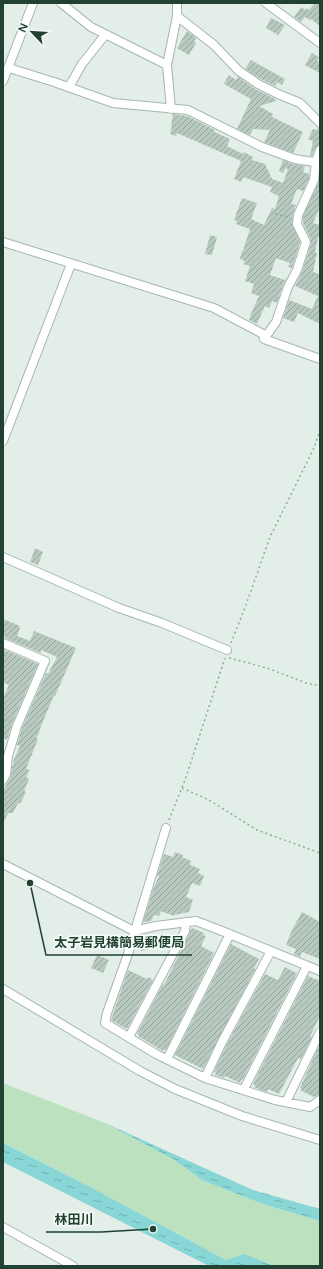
<svg xmlns="http://www.w3.org/2000/svg" width="323" height="1269" viewBox="0 0 323 1269" font-family="Lato,'Noto Sans JP',sans-serif">
	<defs>
		<pattern id="water-ripples" width="26" height="14" patternUnits="userSpaceOnUse"><rect width="26" height="14" fill="#88d7d6"/><path d="M2 4q2-2 4 0t4 0M15 11q2-2 4 0t4 0" fill="none" stroke="#6fb0ae"/></pattern>
		<pattern id="building-hatch" width="6" height="6" patternUnits="userSpaceOnUse"><rect width="6" height="6" fill="#b8c9c0"/><path d="M-1 1l2-2M0 6l6-6M5 7l2-2" fill="none" stroke="#95a59d"/></pattern>
	</defs>
	<rect width="100%" height="100%" fill="#e3eee8"/>
	<path fill="#bbe1bf" d="M 3,1083 L 105,1123 L 173,1159 L 202,1180 L 263,1204 L 320,1221 L 320,1266 L 274,1266 L 244,1254 L 226,1260 L 96,1190 L 3,1143 Z"/>
	<path fill="url(#water-ripples)" d="M 105,1123 L 253,1190 L 320,1209 L 320,1221 L 263,1204 L 202,1180 L 173,1159 Z
		M 3,1143 L 96,1190 L 226,1260 L 244,1254 L 274,1266 L 209,1266 L 3,1162 Z"/>
	<path fill="url(#building-hatch)" d="M 315,3 L 320,3 L 320,26 L 311,19 L 310,20 L 305,17 L 301,22 L 294,17 L 301,7 L 305,10 L 306,8 L 309,10 Z
		M 271,18 L 285,25 L 278,35 L 266,28 Z
		M 187,31 L 196,38 L 194,41 L 196,43 L 189,55 L 177,48 Z
		M 312,53 L 319,57 L 317,61 L 320,62 L 320,73 L 305,65 Z
		M 251,60 L 285,79 L 282,85 L 277,82 L 275,86 L 261,79 L 245,69 Z
		M 229,75 L 236,80 L 238,77 L 255,89 L 275,99 L 276,101 L 259,106 L 273,114 L 272,117 L 303,132 L 293,153 L 264,142 L 270,130 L 253,129 L 250,135 L 237,129 L 251,99 L 224,84 Z
		M 173,114 L 187,116 L 215,130 L 214,132 L 230,139 L 227,146 L 243,154 L 244,152 L 253,157 L 252,160 L 265,164 L 272,179 L 283,183 L 288,169 L 286,168 L 283,173 L 279,171 L 283,160 L 293,164 L 305,166 L 303,172 L 309,174 L 309,179 L 303,191 L 297,189 L 291,204 L 296,205 L 293,214 L 292,224 L 300,242 L 292,268 L 288,267 L 290,263 L 276,258 L 270,275 L 285,280 L 287,277 L 283,285 L 277,303 L 272,301 L 269,308 L 265,306 L 257,324 L 249,320 L 251,316 L 250,316 L 259,296 L 251,293 L 254,284 L 245,281 L 250,266 L 243,264 L 245,261 L 240,259 L 242,251 L 243,251 L 250,229 L 236,224 L 237,221 L 234,220 L 242,198 L 257,203 L 251,219 L 264,225 L 272,208 L 275,209 L 279,196 L 270,192 L 272,187 L 243,177 L 241,182 L 234,179 L 241,161 L 177,133 L 176,136 L 170,134 L 172,126 L 171,126 Z
		M 318,128 L 320,128 L 320,145 L 317,146 L 315,148 L 312,156 L 310,156 L 313,141 L 308,139 L 313,129 L 317,130 Z
		M 320,178 L 320,207 L 313,223 L 320,225 L 320,238 L 318,237 L 315,252 L 317,253 L 313,272 L 320,274 L 320,324 L 298,313 L 294,322 L 283,318 L 289,300 L 312,309 L 318,296 L 295,286 L 302,272 L 311,244 L 311,240 L 303,223 L 303,216 Z
		M 210,235 L 217,237 L 212,255 L 205,254 Z
		M 35,548 L 43,552 L 38,565 L 30,562 Z
		M 3,619 L 20,626 L 19,628 L 20,628 L 17,636 L 30,641 L 34,631 L 76,648 L 55,696 L 54,695 L 39,731 L 40,731 L 36,738 L 38,739 L 26,769 L 30,770 L 26,777 L 29,779 L 24,791 L 26,792 L 20,804 L 18,803 L 13,813 L 8,813 L 3,824 L 3,791 L 11,776 L 12,767 L 14,763 L 13,762 L 20,746 L 17,745 L 22,728 L 46,673 L 48,674 L 57,657 L 41,650 L 41,653 L 5,638 L 5,636 L 3,635 Z
		M 3,649 L 38,664 L 12,724 L 7,740 L 3,738 L 3,698 L 9,685 L 3,682 Z
		M 175,852 L 183,855 L 182,857 L 191,861 L 190,865 L 200,869 L 198,873 L 204,876 L 200,886 L 192,883 L 186,897 L 193,900 L 189,912 L 174,915 L 174,916 L 161,911 L 159,916 L 154,915 L 151,921 L 143,922 L 153,890 L 159,876 L 157,876 L 164,854 L 173,857 Z
		M 302,912 L 320,922 L 320,959 L 302,952 L 300,957 L 294,954 L 296,949 L 286,945 L 292,930 Z
		M 192,928 L 204,933 L 203,935 L 206,936 L 201,946 L 214,953 L 166,1050 L 164,1049 L 163,1051 L 138,1036 L 139,1035 L 137,1034 L 163,984 L 164,985 Z
		M 152,935 L 156,947 L 141,951 L 138,940 Z
		M 231,944 L 259,959 L 254,968 L 255,969 L 203,1069 L 175,1055 Z
		M 97,955 L 109,960 L 103,973 L 91,968 Z
		M 285,967 L 296,973 L 297,973 L 243,1079 L 242,1079 L 240,1083 L 225,1076 L 224,1078 L 215,1075 L 216,1073 L 214,1072 L 227,1044 L 265,974 L 278,980 Z
		M 128,970 L 147,979 L 148,977 L 153,980 L 127,1029 L 111,1020 Z
		M 308,976 L 320,981 L 320,1016 L 310,1036 L 312,1037 L 301,1059 L 298,1058 L 279,1094 L 268,1089 L 267,1092 L 261,1090 L 254,1087 L 255,1085 L 253,1084 Z
		M 318,1048 L 320,1050 L 320,1092 L 319,1095 L 314,1097 L 300,1090 L 302,1089 L 300,1088 Z"/>
	<g fill="none" stroke-linecap="round" stroke-linejoin="round">
		<defs>
			<path id="minor" d="M 61,3 L 91,27 L 167,65
				M 266,3 L 320,43
				M 177,16 L 214,45 L 239,71 L 258,84 L 278,94 L 300,103 L 320,123
				M 9,68 L 54,82 L 113,103 L 188,110 L 262,147 L 295,159 L 320,163
				M 3,81 L 33,3
				M 69,87 L 82,64 L 105,35
				M 171,109 L 167,65 L 177,16 L 177,3
				M 3,242 L 214,308 L 263,334 L 264,339 L 320,359
				M 264,339 L 276,322 L 288,287 L 297,270 L 306,242 L 297,224 L 298,215 L 314,180 L 316,161 L 320,150
				M 3,441 L 71,264
				M 3,557 L 119,608 L 162,623 L 227,650
				M 3,643 L 45,661 L 17,726 L 8,756 L 6,774 L 3,780
				M 166,828 L 128,954 L 107,1013 L 105,1023 L 156,1054 L 205,1078 L 275,1100 L 310,1107 L 320,1100
				M 3,864 L 134,931 L 156,926 L 196,921 L 222,931 L 320,971
				M 3,989 L 140,1071 L 175,1089 L 242,1116 L 320,1140
				M 129,1037 L 185,931 L 186,922
				M 167,1059 L 230,934
				M 205,1078 L 222,1042 L 271,951
				M 244,1089 L 307,966
				M 286,1102 L 320,1032
				M 3,1227 L 73,1266"/>
		</defs>
		<use href="#minor" stroke="#a5b7ae" stroke-width="10"/>
		<path stroke="#81b49c" stroke-width="1.5" stroke-dasharray="2 3" stroke-linecap="butt" d="M 275,214 L 290,217
			M 231,643 L 246,605 L 270,537 L 314,448 L 320,430
			M 229,658 L 267,668 L 306,683 L 320,686
			M 182,788 L 209,800 L 257,830 L 320,853
			M 169,820 L 185,780 L 225,658"/>
		<use href="#minor" stroke="#fff" stroke-width="8"/>
	</g>
	<path fill="none" stroke="#214133" stroke-width="1.5" d="M30 883L46 955H192M153 1229L101 1232H46"/>
	<g fill="#214133" stroke="#f4faf6" stroke-width="1.5">
		<circle cx="30" cy="883" r="4"/>
		<circle cx="153" cy="1229" r="4"/>
	</g>
	<g font-size="13" text-anchor="middle" font-weight="bold" fill="#214133" stroke="#f4faf6" stroke-width="3.5" stroke-linejoin="round" paint-order="stroke">
		<text x="119" y="947">太子岩見構簡易郵便局</text>
		<text x="74" y="1224">林田川</text>
	</g>
	<rect width="323" height="1269" fill="none" stroke="#214133" stroke-width="8"/>
	<g transform="translate(32 32) rotate(295)" stroke="#f4faf6" stroke-width="3" paint-order="stroke">
	<path d="M0-3L7 15L0 10L-7 15Z" fill="#214133"/>
	<text y="-6" font-size="11" font-weight="bold" text-anchor="middle" fill="#214133">N</text>
	</g>
</svg>
